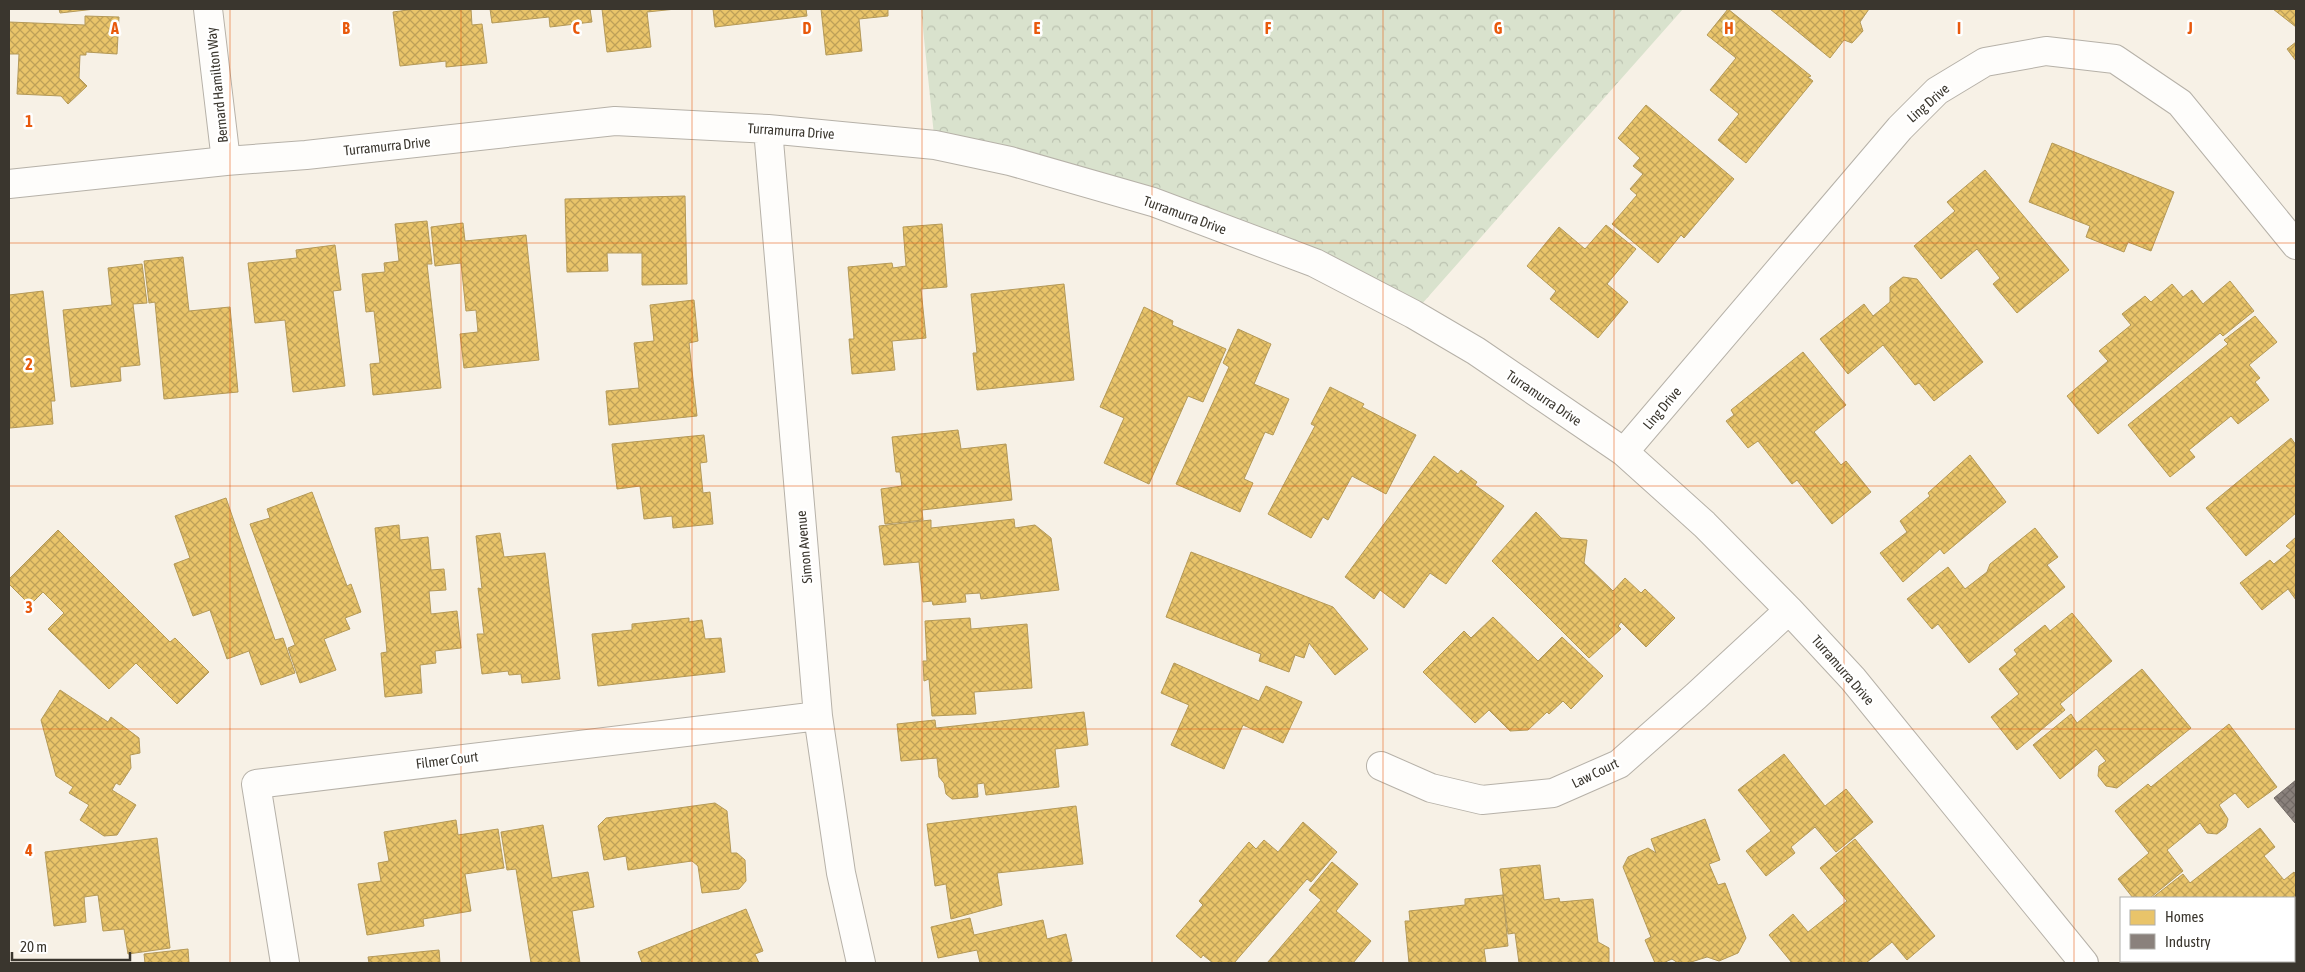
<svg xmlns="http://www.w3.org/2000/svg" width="2305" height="972" viewBox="0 0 2305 972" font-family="'Asap Condensed',sans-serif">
	<defs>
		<pattern id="park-crowns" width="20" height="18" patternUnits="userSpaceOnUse" patternTransform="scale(1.25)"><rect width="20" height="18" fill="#d9e2cd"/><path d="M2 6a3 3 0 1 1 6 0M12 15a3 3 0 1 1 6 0" fill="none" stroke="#bbc2b0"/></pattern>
		<pattern id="homes-cross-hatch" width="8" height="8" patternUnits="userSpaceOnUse" patternTransform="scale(1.25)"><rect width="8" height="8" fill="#e9c46a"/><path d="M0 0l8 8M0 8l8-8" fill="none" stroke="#bea058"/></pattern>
		<pattern id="industry-cross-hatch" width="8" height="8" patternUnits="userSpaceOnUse" patternTransform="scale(1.25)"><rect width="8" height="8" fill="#8a817c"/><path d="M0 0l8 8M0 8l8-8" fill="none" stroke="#726a66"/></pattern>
	</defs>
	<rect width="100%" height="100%" fill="#f7f1e6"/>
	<path fill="url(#park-crowns)" d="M 921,9 L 1683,9 L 1413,314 L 1315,263 L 935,145 Z"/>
	<path fill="url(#homes-cross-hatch)" stroke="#b49958" d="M 59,9 L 95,9 L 60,13 Z
		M 415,9 L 471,9 L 472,25 L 482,24 L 487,63 L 446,67 L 446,61 L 400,66 L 393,12 Z
		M 490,9 L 590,9 L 592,22 L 550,27 L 549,17 L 492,23 Z
		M 602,9 L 676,9 L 647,12 L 651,47 L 607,52 Z
		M 713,9 L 806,9 L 807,16 L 715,27 Z
		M 821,9 L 888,9 L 888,16 L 859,19 L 862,51 L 826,55 Z
		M 1728,9 L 1811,76 L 1808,77 L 1813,81 L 1746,163 L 1718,140 L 1739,114 L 1710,90 L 1736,58 L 1707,35 Z
		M 1770,9 L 1869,9 L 1860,22 L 1863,31 L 1852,43 L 1844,40 L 1830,58 Z
		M 2273,9 L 2296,9 L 2296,27 Z
		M 85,16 L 119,17 L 117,54 L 86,52 L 86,55 L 80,55 L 79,78 L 87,86 L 68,104 L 61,96 L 17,94 L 19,54 L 9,54 L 9,22 L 85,25 Z
		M 2296,42 L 2296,61 L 2287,49 Z
		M 1646,105 L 1734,179 L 1684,238 L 1681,235 L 1658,263 L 1612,224 L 1637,195 L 1630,189 L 1643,174 L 1633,166 L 1640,158 L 1618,138 Z
		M 2052,143 L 2174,192 L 2151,251 L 2128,242 L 2124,252 L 2086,237 L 2090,226 L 2029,202 Z
		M 1985,170 L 2069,270 L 2017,313 L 1993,284 L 2000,278 L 1977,249 L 1941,279 L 1914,246 L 1955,211 L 1947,202 Z
		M 685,196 L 687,284 L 642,285 L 642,253 L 607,253 L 608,271 L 567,272 L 565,199 Z
		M 427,221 L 432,264 L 427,264 L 441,388 L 373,395 L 370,364 L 380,363 L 374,311 L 366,312 L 362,274 L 385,272 L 384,263 L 399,261 L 395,224 Z
		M 463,223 L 465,241 L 526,235 L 539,360 L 464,368 L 460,334 L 478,332 L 476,310 L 466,311 L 461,263 L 435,266 L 431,227 Z
		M 942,224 L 947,287 L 921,289 L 926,338 L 892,341 L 895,370 L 852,374 L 849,339 L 854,339 L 848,267 L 892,263 L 893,268 L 906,266 L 903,227 Z
		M 1606,225 L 1636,249 L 1607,284 L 1628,302 L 1598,338 L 1550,299 L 1556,291 L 1527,266 L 1559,227 L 1585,249 Z
		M 335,245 L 341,290 L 333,291 L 345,386 L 293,392 L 285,320 L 255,323 L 248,263 L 297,258 L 296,250 Z
		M 183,257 L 189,311 L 230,307 L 238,392 L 164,399 L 155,302 L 149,303 L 144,261 Z
		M 142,264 L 147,303 L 133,304 L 140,365 L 120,367 L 121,381 L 71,387 L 63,310 L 112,305 L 108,268 Z
		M 1903,277 L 1917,279 L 1983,362 L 1934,401 L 1919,383 L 1915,385 L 1883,345 L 1848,374 L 1820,339 L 1864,304 L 1873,316 L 1890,302 L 1890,287 Z
		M 2230,281 L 2254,311 L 2223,336 L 2220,333 L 2098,434 L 2067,396 L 2108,361 L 2099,351 L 2131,325 L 2122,314 L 2145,296 L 2151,302 L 2172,284 L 2183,297 L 2192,290 L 2203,304 Z
		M 1064,284 L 1074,380 L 977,390 L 973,353 L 977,353 L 971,294 Z
		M 43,291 L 55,401 L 51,401 L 53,424 L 10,428 L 9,295 Z
		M 694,300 L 698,341 L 689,343 L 697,416 L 609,425 L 606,391 L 639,388 L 634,343 L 654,341 L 650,305 Z
		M 1144,307 L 1173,321 L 1172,325 L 1226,349 L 1203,402 L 1188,396 L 1149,484 L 1104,463 L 1124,418 L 1100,407 Z
		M 2255,316 L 2277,342 L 2249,365 L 2260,378 L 2255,382 L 2269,400 L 2238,424 L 2231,416 L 2189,450 L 2195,457 L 2170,477 L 2128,425 L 2228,344 L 2224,340 Z
		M 1238,329 L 1271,344 L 1254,384 L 1289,399 L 1273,435 L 1265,432 L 1244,479 L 1253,483 L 1240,512 L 1176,484 L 1229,367 L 1223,363 Z
		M 1803,352 L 1846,405 L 1814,432 L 1841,465 L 1846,461 L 1871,492 L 1832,524 L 1797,480 L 1792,484 L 1758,441 L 1748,448 L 1726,421 L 1734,415 L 1731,410 Z
		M 1330,387 L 1364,404 L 1362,407 L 1416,435 L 1386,494 L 1352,476 L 1328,520 L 1323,517 L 1311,538 L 1268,514 L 1315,426 L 1311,424 Z
		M 958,430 L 961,449 L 1006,444 L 1012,500 L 922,510 L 923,520 L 885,524 L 881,489 L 902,486 L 900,472 L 896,472 L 892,437 Z
		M 704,435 L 707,462 L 700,463 L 703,493 L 710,492 L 713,524 L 673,528 L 672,516 L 644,519 L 640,486 L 617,489 L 612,444 Z
		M 2291,438 L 2296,445 L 2296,513 L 2246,556 L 2206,508 Z
		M 1970,455 L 2006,502 L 1944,554 L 1940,549 L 1903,582 L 1880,553 L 1907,532 L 1900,521 L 1930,496 L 1928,493 Z
		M 1434,456 L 1458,474 L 1461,470 L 1477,482 L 1475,485 L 1504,506 L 1446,584 L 1430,573 L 1404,608 L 1380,590 L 1374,599 L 1345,577 Z
		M 312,492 L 347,586 L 351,584 L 361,612 L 345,618 L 350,629 L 324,639 L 336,670 L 300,683 L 288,648 L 295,645 L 250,524 L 270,518 L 267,509 Z
		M 226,498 L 275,640 L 283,638 L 295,673 L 261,685 L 249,651 L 227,659 L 210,610 L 193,616 L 174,564 L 190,558 L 175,516 Z
		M 1536,512 L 1561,538 L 1587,540 L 1584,563 L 1613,591 L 1625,578 L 1641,593 L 1645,589 L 1675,618 L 1646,647 L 1621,622 L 1618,626 L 1621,629 L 1589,658 L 1492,561 Z
		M 1014,519 L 1015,528 L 1035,525 L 1051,538 L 1059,590 L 981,599 L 980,593 L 965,594 L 966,602 L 933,605 L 932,601 L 923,602 L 919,562 L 884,565 L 879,526 L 931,520 L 931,528 Z
		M 399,525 L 400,540 L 428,537 L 431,570 L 444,569 L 446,590 L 429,591 L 431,614 L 457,611 L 461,648 L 435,651 L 436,663 L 420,665 L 422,693 L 385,697 L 381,653 L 387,652 L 375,528 Z
		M 2035,528 L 2058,557 L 2047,565 L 2065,587 L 1969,663 L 1938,624 L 1932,629 L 1907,599 L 1948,567 L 1965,589 L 1987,572 L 1990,564 Z
		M 58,530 L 170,642 L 175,638 L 209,672 L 177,704 L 136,663 L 109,689 L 48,629 L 64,613 L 43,592 L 30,605 L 9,584 L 9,579 Z
		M 500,533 L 504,557 L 545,553 L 560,679 L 522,683 L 521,674 L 509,675 L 508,671 L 482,674 L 477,634 L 484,634 L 478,588 L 482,589 L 476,536 Z
		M 2296,537 L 2296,600 L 2288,589 L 2262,610 L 2240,583 L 2270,560 L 2274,564 L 2291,550 L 2286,546 Z
		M 1191,552 L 1333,607 L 1368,649 L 1335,675 L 1309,643 L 1304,658 L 1295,655 L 1289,672 L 1259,661 L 1261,654 L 1166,617 Z
		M 2072,613 L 2112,661 L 2060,704 L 2065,710 L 2017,750 L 1991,717 L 2019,694 L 1999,669 L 2017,654 L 2014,650 L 2045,625 L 2050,631 Z
		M 1493,617 L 1538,661 L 1562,637 L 1603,676 L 1571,709 L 1563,701 L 1549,714 L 1547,712 L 1528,730 L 1510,731 L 1489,710 L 1475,723 L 1423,672 L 1464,631 L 1471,638 Z
		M 689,618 L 689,622 L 702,620 L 705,639 L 721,638 L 725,672 L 598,686 L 592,634 L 632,630 L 632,624 Z
		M 970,618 L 971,629 L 1027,624 L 1032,688 L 974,692 L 976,714 L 932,716 L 929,679 L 924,681 L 923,661 L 927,661 L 925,621 Z
		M 1174,663 L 1259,701 L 1266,686 L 1302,702 L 1283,743 L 1243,725 L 1224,769 L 1171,745 L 1189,705 L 1161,693 Z
		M 2142,669 L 2191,728 L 2117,788 L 2106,786 L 2098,776 L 2099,766 L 2106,761 L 2096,749 L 2060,779 L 2033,745 L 2071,714 L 2077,723 Z
		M 60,690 L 108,722 L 111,717 L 139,738 L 140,753 L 130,755 L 131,768 L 120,785 L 116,783 L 112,790 L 136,805 L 117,835 L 104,836 L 80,820 L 89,805 L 69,793 L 73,787 L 56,776 L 41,720 Z
		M 1084,712 L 1088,745 L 1055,749 L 1059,787 L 986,795 L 984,783 L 977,784 L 978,797 L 952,799 L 946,794 L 944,783 L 939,777 L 937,758 L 901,761 L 897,724 L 935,720 L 936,728 Z
		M 2229,724 L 2277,787 L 2248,808 L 2235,793 L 2219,805 L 2228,819 L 2226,827 L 2217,834 L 2207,833 L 2200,823 L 2167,850 L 2183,871 L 2150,898 L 2133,898 L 2118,879 L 2149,853 L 2115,811 L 2148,784 L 2151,787 Z
		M 1784,754 L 1825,806 L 1846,789 L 1873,822 L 1836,852 L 1815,827 L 1791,847 L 1795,853 L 1766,876 L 1746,851 L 1771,831 L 1738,790 Z
		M 715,803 L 727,811 L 731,853 L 737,853 L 745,860 L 746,881 L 739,889 L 702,893 L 698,866 L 692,861 L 628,870 L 626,856 L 604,860 L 598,826 L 606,818 Z
		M 1076,806 L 1083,864 L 997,873 L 1002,905 L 951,919 L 946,884 L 935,886 L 927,824 Z
		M 1705,819 L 1720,860 L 1709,864 L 1718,885 L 1725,883 L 1746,938 L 1738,953 L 1719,961 L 1707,957 L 1688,963 L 1678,963 L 1672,959 L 1663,963 L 1655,963 L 1645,940 L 1651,937 L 1623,867 L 1628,857 L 1648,848 L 1656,853 L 1651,839 Z
		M 456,820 L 458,835 L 498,829 L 504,868 L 465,874 L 471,911 L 423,919 L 424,926 L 367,935 L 358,884 L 381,881 L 378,863 L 389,861 L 384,832 Z
		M 1303,822 L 1337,852 L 1311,882 L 1307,879 L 1234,963 L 1213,963 L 1203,955 L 1201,958 L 1176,936 L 1203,905 L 1199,901 L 1249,842 L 1256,849 L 1264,840 L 1278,852 Z
		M 543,825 L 552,878 L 588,872 L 594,907 L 572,911 L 580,963 L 531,963 L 516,869 L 507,870 L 501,832 Z
		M 2260,828 L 2275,847 L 2264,856 L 2284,880 L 2294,872 L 2296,875 L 2296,897 L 2294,899 L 2152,898 L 2183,874 L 2190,883 Z
		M 157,838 L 170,948 L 128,954 L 124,929 L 103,931 L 98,895 L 84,897 L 86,922 L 54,926 L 45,852 Z
		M 1855,839 L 1935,936 L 1907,960 L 1892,942 L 1866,963 L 1792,963 L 1769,935 L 1793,914 L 1808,932 L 1847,901 L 1820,868 Z
		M 1332,862 L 1358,884 L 1336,911 L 1371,941 L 1353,963 L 1267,963 L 1321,900 L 1309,890 Z
		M 1540,865 L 1544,900 L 1559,898 L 1560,902 L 1593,899 L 1598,942 L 1609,948 L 1609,963 L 1519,963 L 1515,933 L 1508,934 L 1500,869 Z
		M 1503,895 L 1508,946 L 1484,949 L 1486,963 L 1409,963 L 1405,921 L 1410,921 L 1409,911 L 1465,905 L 1465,899 Z
		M 746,909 L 763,951 L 755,954 L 759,963 L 642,963 L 638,952 Z
		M 970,918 L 974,935 L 1043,920 L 1047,939 L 1066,934 L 1072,961 L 1064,963 L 980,963 L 977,950 L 938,958 L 931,927 Z
		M 2296,930 L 2296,963 L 2256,963 L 2259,961 L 2294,961 L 2294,932 Z
		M 188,949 L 189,963 L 145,963 L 144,954 Z
		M 439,950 L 440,963 L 369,963 L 368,957 Z"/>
	<path fill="url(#industry-cross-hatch)" stroke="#726a65" d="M 2296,780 L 2296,823 L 2295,823 L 2274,798 Z"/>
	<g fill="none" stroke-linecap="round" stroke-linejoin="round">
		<defs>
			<path id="street" d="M 208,9 L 226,161
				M 768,129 L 818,716 L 841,873 L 861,963
				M 9,184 L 226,161 L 306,155 L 615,121 L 768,129 L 935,145 L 1010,161 L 1153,202 L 1315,263 L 1413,314 L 1476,351 L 1624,452 L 1704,524 L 1789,610 L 1853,679 L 2084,963
				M 1624,452 L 1900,128 L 1937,91 L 1985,62 L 2046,51 L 2115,59 L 2180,103 L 2296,245
				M 1381,766 L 1431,788 L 1482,800 L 1553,793 L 1619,764 L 1696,696 L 1789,610
				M 285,963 L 256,784 L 818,716"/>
		</defs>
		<use href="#street" stroke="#b6b1a8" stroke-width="30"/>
		<use href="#street" stroke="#fefdfb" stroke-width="28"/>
	</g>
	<path fill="none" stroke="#e8590c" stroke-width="1" stroke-opacity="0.55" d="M 230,9 L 230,963M 461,9 L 461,963M 692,9 L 692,963M 922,9 L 922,963M 1152,9 L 1152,963M 1383,9 L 1383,963M 1614,9 L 1614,963M 1844,9 L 1844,963M 2074,9 L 2074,963M 9,243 L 2296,243M 9,486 L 2296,486M 9,729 L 2296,729"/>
	<g text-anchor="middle" stroke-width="5" stroke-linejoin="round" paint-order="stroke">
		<g font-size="14" fill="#3a362e" stroke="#fff">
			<text transform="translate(217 85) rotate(-96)" y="5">Bernard Hamilton Way</text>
			<text transform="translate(1928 103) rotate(-41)" y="5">Ling Drive</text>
			<text transform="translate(791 131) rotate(4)" y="5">Turramurra Drive</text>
			<text transform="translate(387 146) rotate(-6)" y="5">Turramurra Drive</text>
			<text transform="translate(1185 215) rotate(20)" y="5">Turramurra Drive</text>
			<text transform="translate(1544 398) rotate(34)" y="5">Turramurra Drive</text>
			<text transform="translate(1662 408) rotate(-50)" y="5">Ling Drive</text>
			<text transform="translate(804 547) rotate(-95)" y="5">Simon Avenue</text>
			<text transform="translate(1843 670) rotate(49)" y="5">Turramurra Drive</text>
			<text transform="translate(447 760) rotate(-7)" y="5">Filmer Court</text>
			<text transform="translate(1595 773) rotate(-26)" y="5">Law Court</text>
		</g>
	</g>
	<g font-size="16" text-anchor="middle" font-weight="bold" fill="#e8590c" stroke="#fff" stroke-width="5" stroke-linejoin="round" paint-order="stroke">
		<text x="115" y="34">A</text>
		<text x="346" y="34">B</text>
		<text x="576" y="34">C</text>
		<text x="807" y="34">D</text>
		<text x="1037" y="34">E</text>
		<text x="1268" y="34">F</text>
		<text x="1498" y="34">G</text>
		<text x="1729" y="34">H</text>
		<text x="1959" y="34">I</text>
		<text x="2190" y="34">J</text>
		<text x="29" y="127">1</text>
		<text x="29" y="370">2</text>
		<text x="29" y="613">3</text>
		<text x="29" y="856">4</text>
	</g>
	<rect width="2305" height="972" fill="none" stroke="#3a362e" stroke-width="20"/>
	<rect x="2120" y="897" width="175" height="65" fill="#ffffff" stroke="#b0afab"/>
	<rect x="2130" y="910" width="25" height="15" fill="#e9c46a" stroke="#b0afab"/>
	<text x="2165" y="922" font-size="15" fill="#3a362e">Homes</text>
	<rect x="2130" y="934" width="25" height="15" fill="#8a817c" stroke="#b0afab"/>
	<text x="2165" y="947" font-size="15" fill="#3a362e">Industry</text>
	<path d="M12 952v8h118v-8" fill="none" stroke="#3a362e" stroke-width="2.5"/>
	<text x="20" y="952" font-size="15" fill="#3a362e" stroke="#ffffff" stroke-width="4" paint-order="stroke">20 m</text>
</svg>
